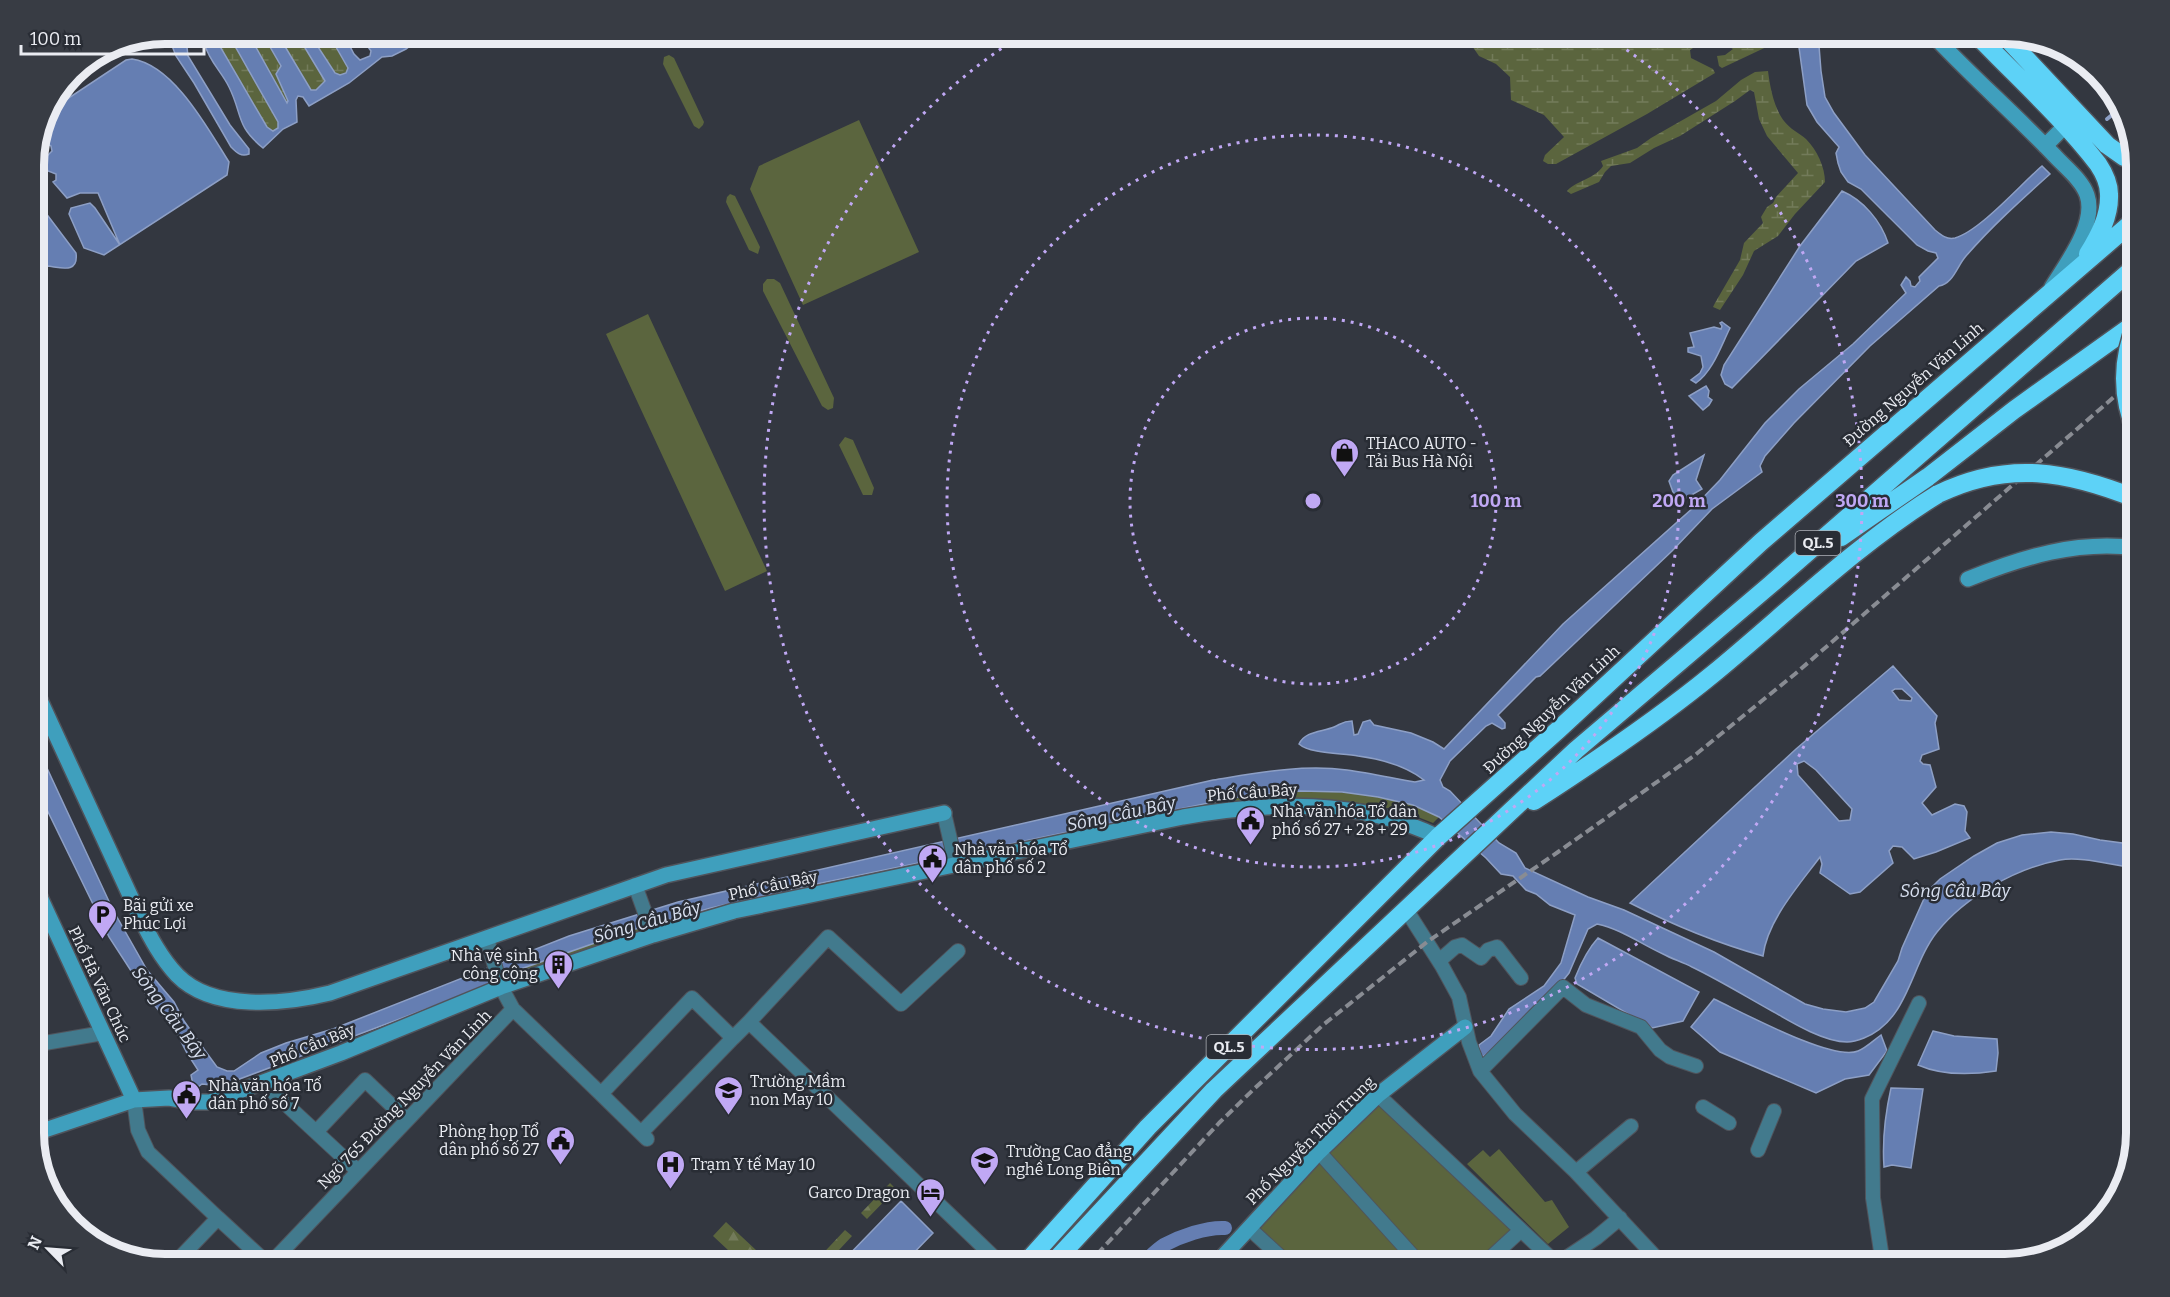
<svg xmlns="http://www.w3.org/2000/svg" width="2170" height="1297" viewBox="0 0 2170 1297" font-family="Bitter,serif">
	<defs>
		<pattern id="forest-firs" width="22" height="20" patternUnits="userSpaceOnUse" patternTransform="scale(1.5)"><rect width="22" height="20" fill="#5b653e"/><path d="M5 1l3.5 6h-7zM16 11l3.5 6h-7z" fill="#737b5a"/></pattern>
		<pattern id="wetland-marsh" width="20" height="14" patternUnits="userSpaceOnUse" patternTransform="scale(1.5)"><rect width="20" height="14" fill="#5b653e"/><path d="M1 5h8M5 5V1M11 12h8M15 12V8" fill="none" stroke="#737b5a"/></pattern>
	</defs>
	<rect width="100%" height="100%" fill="#333740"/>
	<path fill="#5b653e" d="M 669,55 L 674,58 L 704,122 L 703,125 L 699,129 L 694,126 L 663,64 L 664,57 Z
		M 859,120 L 919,252 L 803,305 L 750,189 L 759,166 Z
		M 730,194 L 735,196 L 760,247 L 758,254 L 749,250 L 726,202 L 727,197 Z
		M 767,279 L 774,279 L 780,283 L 834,398 L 833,408 L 828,410 L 822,406 L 763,291 L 763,284 Z
		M 648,314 L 767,571 L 725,591 L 606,334 Z
		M 845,437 L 853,440 L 874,488 L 872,495 L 863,495 L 839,445 Z
		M 1300,791 C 1347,792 1397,793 1439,817 L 1433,823 C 1386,803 1343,799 1292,801 L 744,906 L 509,978 L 515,971 L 632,930 L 711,908 L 807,886 L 1243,796 Z
		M 1378,1095 L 1521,1230 L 1484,1264 L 1288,1264 L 1249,1228 Z
		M 1499,1149 L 1545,1202 L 1552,1200 L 1569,1227 L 1548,1244 L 1467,1164 L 1483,1150 L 1490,1157 Z"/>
	<path fill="url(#forest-firs)" d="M 890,1183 L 896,1189 L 867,1219 L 861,1213 Z
		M 726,1222 L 771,1264 L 743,1264 L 713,1236 Z
		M 845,1230 L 852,1236 L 826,1264 L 813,1264 Z"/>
	<path fill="url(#wetland-marsh)" d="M 248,33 L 262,33 L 281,66 L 279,71 L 289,101 L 287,104 Z
		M 277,33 L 296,33 L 325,81 L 316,90 L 310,90 L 306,86 Z
		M 309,33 L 328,33 L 349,68 L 346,73 L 340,75 L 335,73 Z
		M 374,33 L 392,33 L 393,36 L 388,44 L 380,43 L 374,39 Z
		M 1460,33 L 1700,33 L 1706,44 L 1696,46 L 1690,50 L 1691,58 L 1713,69 L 1715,73 L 1647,114 L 1556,164 L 1548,164 L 1543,161 L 1545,155 L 1564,137 L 1544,115 L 1511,100 L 1510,77 L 1496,64 L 1479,56 L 1468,40 Z
		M 1728,33 L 1776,33 L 1777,42 L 1722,68 L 1719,66 L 1717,56 L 1725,55 L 1733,49 L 1728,46 L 1731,44 Z
		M 225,35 L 236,48 L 278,122 L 278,128 L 273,131 L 267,127 L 218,43 L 220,36 Z
		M 1768,71 C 1770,87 1774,108 1784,121 C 1790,129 1799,133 1806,139 C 1817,150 1825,167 1825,182 L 1795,214 L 1778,236 L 1754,251 L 1743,275 L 1720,310 L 1713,307 L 1715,303 L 1740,260 L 1744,243 L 1763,223 L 1761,217 L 1767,207 L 1773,203 L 1776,197 L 1798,173 L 1767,136 L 1759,119 L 1754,92 L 1750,90 L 1735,101 L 1680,136 L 1654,148 L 1630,163 L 1611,166 L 1605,172 L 1599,182 L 1571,194 L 1567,191 C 1577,180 1595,179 1603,166 L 1601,161 L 1637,148 L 1651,138 L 1716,101 L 1741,80 L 1755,72 Z"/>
	<path fill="#657eb2" stroke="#8d9fc5" stroke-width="1.5" fill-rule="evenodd" d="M 167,33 L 248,33 L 287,103 L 288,101 L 276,74 L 281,66 L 262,33 L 277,33 L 311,90 L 316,90 L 325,81 L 296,33 L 309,33 L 335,73 L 340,75 L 346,73 L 348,68 L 328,33 L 343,33 L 354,54 L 360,60 L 370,56 L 371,51 L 358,33 L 374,33 L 374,39 L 380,43 L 388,44 L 393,36 L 392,33 L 426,33 L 406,49 L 392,56 L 382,57 L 349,83 L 309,106 L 303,97 L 298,96 L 296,100 L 297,122 L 283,129 L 263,148 C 235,125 243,115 229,87 C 222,72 209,61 205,45 L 196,41 L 190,42 L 187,47 L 188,56 L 230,125 L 249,149 L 249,154 C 241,157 237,153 231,147 L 194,83 L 176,56 ZM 225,35 L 236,48 L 278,122 L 278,128 L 273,131 L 267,127 L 218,43 L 220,36 Z
		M 1797,33 L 1818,33 L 1821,71 L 1825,97 L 1834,113 L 1865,155 L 1935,230 C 1941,235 1947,240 1955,238 C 1980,231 2021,184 2042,166 L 2050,174 C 2021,200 1991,227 1966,256 C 1957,266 1953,284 1939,286 L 1870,346 L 1794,423 L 1765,456 L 1760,466 L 1762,472 L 1712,509 L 1672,551 L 1540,676 L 1536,677 L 1498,715 L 1505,723 L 1505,728 L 1502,729 L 1492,723 L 1486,726 L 1450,761 L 1440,780 L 1443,787 L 1450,791 L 1499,843 L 1516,853 L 1525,868 L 1588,897 L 1624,910 L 1714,952 L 1805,1004 L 1823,1009 L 1846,1012 L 1865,1008 L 1874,1002 L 1898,961 L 1902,948 L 1927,892 L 1940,879 L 1974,856 L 1997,843 L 2022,835 L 2051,832 L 2073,834 L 2100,840 L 2137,845 L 2137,868 C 2114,866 2082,856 2060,860 C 2016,868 1965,897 1937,932 C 1910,966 1909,1020 1864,1038 C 1859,1040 1853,1042 1847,1042 C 1824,1042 1791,1022 1772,1011 C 1745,996 1719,980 1692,967 C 1683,962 1672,959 1663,954 C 1641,944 1621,929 1597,924 L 1588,929 L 1569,973 L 1557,988 L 1496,1047 L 1481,1058 L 1479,1045 L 1491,1036 L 1509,1009 L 1544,986 L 1561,963 L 1575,915 L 1550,905 L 1536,894 L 1526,890 L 1513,876 L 1501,874 L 1486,858 L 1439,817 L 1413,805 L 1378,797 L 1342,792 L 1300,791 L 1243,796 L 807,886 L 711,908 L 632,930 L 515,971 L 509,978 L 221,1086 L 202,1084 L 198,1087 L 193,1085 L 191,1075 L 198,1070 L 187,1053 L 176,1032 L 148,997 L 109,937 L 33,781 L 33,738 L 113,910 L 147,970 L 174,1002 L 184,1021 L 206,1052 L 217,1067 L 227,1071 L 234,1071 L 261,1053 L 286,1043 L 333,1029 L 569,936 L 678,902 L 1213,780 C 1257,773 1302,764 1347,770 C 1369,773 1392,778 1415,782 L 1424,780 C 1406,766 1380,759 1358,756 C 1343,753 1310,754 1299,744 C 1305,731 1322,732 1334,727 C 1341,724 1343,721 1352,721 L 1354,735 L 1358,734 L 1363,722 L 1370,720 L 1374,725 L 1411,733 L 1433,742 L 1444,749 L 1563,624 L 1694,507 L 1720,480 L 1765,423 L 1799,389 L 1853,344 L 1906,293 L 1901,285 L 1906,277 L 1910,281 L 1911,286 L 1915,287 L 1920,281 L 1919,277 L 1938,258 L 1936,253 L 1928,251 L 1917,245 L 1861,189 L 1848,182 L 1841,172 L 1838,163 L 1836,153 L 1839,147 L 1817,122 L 1807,105 Z
		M 132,59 C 174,65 208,129 229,162 L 227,175 L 104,255 L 84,248 L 69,214 L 71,208 L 90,203 L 95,208 L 120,245 L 98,193 L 80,193 L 67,198 L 53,182 L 56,180 L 56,174 L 48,171 L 42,161 L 52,151 L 51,146 L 44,142 L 37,140 L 43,115 L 126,60 Z
		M 1842,191 C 1863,200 1881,221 1888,243 L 1856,261 L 1732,388 L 1725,384 L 1721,375 L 1724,365 L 1800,246 Z
		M 33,196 L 76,253 C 79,275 59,267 47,266 C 42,266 38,267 33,270 Z
		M 1722,322 L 1730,328 C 1721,346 1713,371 1696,383 L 1691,380 L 1700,373 L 1703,367 L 1701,356 L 1688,352 L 1688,348 L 1694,347 L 1690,333 L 1714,327 L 1721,329 L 1722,326 L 1720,323 Z
		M 1706,386 L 1709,391 L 1708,397 L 1712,400 L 1709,405 L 1703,410 L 1689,396 Z
		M 1704,455 L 1696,480 L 1702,489 L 1681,501 L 1673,492 L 1669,481 L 1673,475 Z
		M 1893,666 L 1937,716 L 1935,723 L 1939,749 L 1922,755 L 1920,761 L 1923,764 L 1930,765 L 1936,787 L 1922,803 L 1932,815 L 1955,804 L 1964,806 L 1967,812 L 1965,831 L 1970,838 L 1936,852 L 1914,859 L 1902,847 L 1893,846 L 1889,851 L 1893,863 L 1860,892 L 1850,894 L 1820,873 L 1822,864 L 1820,857 C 1799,885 1767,921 1763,956 C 1717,943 1673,925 1630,903 L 1796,749 ZM 1895,689 L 1902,689 L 1912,698 L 1911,701 L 1899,700 L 1892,691 ZM 1804,761 L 1816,770 L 1852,809 L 1850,820 L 1839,821 L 1798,775 L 1797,764 Z
		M 1598,938 L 1699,992 L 1683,1021 L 1652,1028 L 1577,984 L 1575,978 C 1581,963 1587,950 1598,938 Z
		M 1714,999 C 1740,1011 1833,1062 1858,1051 C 1866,1048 1874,1040 1881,1035 L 1887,1051 L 1869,1075 L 1845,1079 L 1816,1093 L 1720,1052 L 1691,1027 Z
		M 1933,1031 L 1954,1036 L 1997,1039 L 1998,1053 L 1996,1071 C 1970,1075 1943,1076 1918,1065 Z
		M 1891,1088 L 1923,1089 L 1911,1168 L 1892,1165 L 1884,1167 C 1882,1139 1885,1115 1891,1088 Z
		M 901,1201 L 933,1233 L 903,1264 L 840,1264 Z"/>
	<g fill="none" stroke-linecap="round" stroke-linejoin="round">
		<path stroke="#8d9fc5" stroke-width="4" d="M 2107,119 L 2122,107"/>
		<path stroke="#657eb2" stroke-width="14" d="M 1142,1264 C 1149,1258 1156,1250 1164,1245 C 1181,1236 1206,1227 1225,1228"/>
		<defs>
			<path id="street" d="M 944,813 L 956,865
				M 635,885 L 653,935
				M 1407,911 L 1442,966 L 1459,997 L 1469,1042 L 1480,1071 L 1515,1114 L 1576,1172 L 1662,1264
				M 487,939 L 501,987 L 513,1009
				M 1439,961 L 1455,947 L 1462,945 L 1481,958 L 1488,950 L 1497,947 L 1521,978
				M 749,1022 L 828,937 L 901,1004 L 958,951
				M 33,1045 L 103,1033
				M 1480,1071 L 1563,987 L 1586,1005 L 1641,1027 L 1660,1050 L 1670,1057 L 1696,1066
				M 263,1083 L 358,1171
				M 601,1094 L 647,1139
				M 1378,1095 L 1557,1264
				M 134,1100 L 138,1130 L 148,1152 L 218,1218
				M 1703,1107 L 1729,1123
				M 316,1132 L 365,1080 L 407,1120
				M 641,1133 L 733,1038
				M 1758,1150 L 1774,1111
				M 1319,1152 L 1420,1264
				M 1576,1172 L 1631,1126
				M 1249,1228 L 1288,1264
				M 174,1264 L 218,1218 L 268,1264
				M 270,1264 L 513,1009 L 601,1094 L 692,998 L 733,1038 L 749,1022 L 1001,1264
				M 1484,1264 L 1521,1230
				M 1557,1264 L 1596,1238 L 1620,1218
				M 1879,1264 L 1882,1258 L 1873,1198 L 1872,1099 L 1919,1003"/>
			<path id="secondary" d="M 1931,33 C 1970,75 2015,114 2055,156 C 2065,167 2082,180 2087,195 C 2097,224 2066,264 2052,287
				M 2045,146 L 2065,126
				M 1968,579 C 2023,557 2077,540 2137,548
				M 33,685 L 140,917 C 150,937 161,958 177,975 C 213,1012 285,1004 330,993 L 666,875 L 944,813
				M 33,882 L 134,1100
				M 33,1134 L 134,1100 L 169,1098 L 191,1102 L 210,1102 L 341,1053 L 501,987 L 653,935 L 734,911 L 1183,817 C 1268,802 1359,798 1438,837
				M 1216,1264 L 1319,1152 L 1378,1095 L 1465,1027"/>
			<path id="highway" d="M 1975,33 C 2016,76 2062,117 2098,164 C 2104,173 2109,184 2109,194 C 2110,216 2099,236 2088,254
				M 2002,33 L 2107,145 L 2124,157 L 2137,161
				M 1841,537 L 1928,477 L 2014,410 L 2137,322
				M 1534,801 C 1596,761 1657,720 1713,674 C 1787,613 1857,544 1938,494
				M 1025,1264 L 1148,1127 L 1438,837 L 1558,730 L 1761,542 L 2137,218
				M 1052,1264 L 1214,1090 L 1576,750 L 1770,585 L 2137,265"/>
		</defs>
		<use href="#street" stroke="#50545c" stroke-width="16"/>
		<use href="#secondary" stroke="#50545c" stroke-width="18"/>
		<use href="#highway" stroke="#50545c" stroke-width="21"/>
		<use href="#street" stroke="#427a8d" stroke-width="14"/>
		<use href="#secondary" stroke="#3f9fbd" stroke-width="15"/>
		<use href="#highway" stroke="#5dd2f7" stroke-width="18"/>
		<path stroke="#898c93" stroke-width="4" stroke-dasharray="9 4.5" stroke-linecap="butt" d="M 1088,1264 L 1219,1123 L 1255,1088 L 1323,1025 L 1427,942 L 1558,852 L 1695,755 L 1795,674 L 2137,377"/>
		<defs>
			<path id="highway-bridge" d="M 2137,323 C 2121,359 2121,398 2137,434
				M 1938,494 C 2008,460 2067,471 2137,499"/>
		</defs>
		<use href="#highway-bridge" stroke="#50545c" stroke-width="21" stroke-linecap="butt"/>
		<use href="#highway-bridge" stroke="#5dd2f7" stroke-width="18"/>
	</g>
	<g fill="none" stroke="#c0a8f4" stroke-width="3" stroke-dasharray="3 6">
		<circle cx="1313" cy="501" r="183"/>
		<circle cx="1313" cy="501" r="366"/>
		<path d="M1604 35A549 549 0 1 1 1022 35"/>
	</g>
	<defs>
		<symbol id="shop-pin" viewBox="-11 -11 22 30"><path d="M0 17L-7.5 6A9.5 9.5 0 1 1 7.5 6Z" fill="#c0a8f4" stroke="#292d35"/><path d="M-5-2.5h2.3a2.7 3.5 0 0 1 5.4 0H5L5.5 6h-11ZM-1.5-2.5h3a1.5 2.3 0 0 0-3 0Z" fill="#111"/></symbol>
		<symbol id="civic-pin" viewBox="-11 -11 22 30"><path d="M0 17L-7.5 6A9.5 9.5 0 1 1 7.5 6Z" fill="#c0a8f4" stroke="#292d35"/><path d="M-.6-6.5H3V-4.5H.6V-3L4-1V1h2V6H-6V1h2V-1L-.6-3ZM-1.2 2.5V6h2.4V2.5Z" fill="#111"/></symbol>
		<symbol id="parking-pin" viewBox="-11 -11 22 30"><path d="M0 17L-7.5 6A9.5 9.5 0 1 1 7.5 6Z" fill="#c0a8f4" stroke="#292d35"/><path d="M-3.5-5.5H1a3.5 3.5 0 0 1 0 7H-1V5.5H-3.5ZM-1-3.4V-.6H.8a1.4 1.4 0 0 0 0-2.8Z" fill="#111"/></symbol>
		<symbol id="building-pin" viewBox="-11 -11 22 30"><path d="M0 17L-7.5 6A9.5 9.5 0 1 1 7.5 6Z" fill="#c0a8f4" stroke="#292d35"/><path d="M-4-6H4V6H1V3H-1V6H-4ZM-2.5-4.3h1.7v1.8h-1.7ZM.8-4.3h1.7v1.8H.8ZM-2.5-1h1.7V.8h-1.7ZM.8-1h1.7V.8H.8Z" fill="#111"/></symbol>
		<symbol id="school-pin" viewBox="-11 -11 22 30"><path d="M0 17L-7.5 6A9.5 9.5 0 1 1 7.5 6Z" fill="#c0a8f4" stroke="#292d35"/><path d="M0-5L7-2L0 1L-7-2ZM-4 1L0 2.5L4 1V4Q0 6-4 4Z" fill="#111"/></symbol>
		<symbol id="university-pin" viewBox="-11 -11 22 30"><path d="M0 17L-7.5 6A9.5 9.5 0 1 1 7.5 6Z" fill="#c0a8f4" stroke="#292d35"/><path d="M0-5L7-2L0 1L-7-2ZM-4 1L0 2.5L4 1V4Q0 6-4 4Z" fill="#111"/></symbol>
		<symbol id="hospital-pin" viewBox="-11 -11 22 30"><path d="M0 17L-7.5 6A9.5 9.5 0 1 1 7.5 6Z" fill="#c0a8f4" stroke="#292d35"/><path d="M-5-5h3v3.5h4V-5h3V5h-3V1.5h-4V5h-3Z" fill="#111"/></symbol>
		<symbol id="hotel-pin" viewBox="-11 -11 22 30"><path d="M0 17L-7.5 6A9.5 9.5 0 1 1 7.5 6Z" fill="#c0a8f4" stroke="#292d35"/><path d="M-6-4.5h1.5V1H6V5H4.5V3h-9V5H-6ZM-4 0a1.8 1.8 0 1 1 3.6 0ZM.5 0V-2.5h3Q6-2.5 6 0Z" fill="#111"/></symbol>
	</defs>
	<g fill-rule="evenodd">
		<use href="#shop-pin" x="1328" y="436" width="33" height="45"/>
		<use href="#civic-pin" x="1234" y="804" width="33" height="45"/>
		<use href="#civic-pin" x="916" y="842" width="33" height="45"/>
		<use href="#parking-pin" x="86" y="898" width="33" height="45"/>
		<use href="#building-pin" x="542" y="948" width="33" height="45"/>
		<use href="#school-pin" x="712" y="1074" width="33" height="45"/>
		<use href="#civic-pin" x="170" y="1078" width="33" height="45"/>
		<use href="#civic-pin" x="544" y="1124" width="33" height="45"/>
		<use href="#university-pin" x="968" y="1144" width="33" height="45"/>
		<use href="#hospital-pin" x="654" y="1148" width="33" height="45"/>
		<use href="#hotel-pin" x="914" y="1176" width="33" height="45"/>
	</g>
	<g text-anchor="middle" stroke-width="5" stroke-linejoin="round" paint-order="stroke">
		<g fill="#292d35" stroke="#b0b3b9" stroke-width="1.5">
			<rect x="1795.5" y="531" width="45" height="24" rx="4.5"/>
			<rect x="1206.5" y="1035" width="45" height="24" rx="4.5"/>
		</g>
		<g font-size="15" font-weight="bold" fill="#eaecf2">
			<text x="1818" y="548">QL.5</text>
			<text x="1229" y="1052">QL.5</text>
		</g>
		<g font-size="16" fill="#eaecf2" stroke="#292d35">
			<text transform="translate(1913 384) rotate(-41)" y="6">Đường Nguyễn Văn Linh</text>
			<text transform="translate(1551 709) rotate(-43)" y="6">Đường Nguyễn Văn Linh</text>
			<text transform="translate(1252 792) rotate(-4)" y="6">Phố Cầu Bây</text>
			<text transform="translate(773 885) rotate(-12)" y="6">Phố Cầu Bây</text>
			<text transform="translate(100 984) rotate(65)" y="6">Phố Hà Văn Chúc</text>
			<text transform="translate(312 1045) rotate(-22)" y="6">Phố Cầu Bây</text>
			<text transform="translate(404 1099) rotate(-46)" y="6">Ngõ 765 Đường Nguyễn Văn Linh</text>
			<text transform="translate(1310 1140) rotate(-45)" y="6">Phố Nguyễn Thời Trung</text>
		</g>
		<g font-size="16" fill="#eaecf2" stroke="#292d35" text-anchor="start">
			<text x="1366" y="449">THACO AUTO -<tspan x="1366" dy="18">Tải Bus Hà Nội</tspan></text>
			<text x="1272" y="817">Nhà văn hóa Tổ dân<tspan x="1272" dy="18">phố số 27 + 28 + 29</tspan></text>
			<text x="954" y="855">Nhà văn hóa Tổ<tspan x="954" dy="18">dân phố số 2</tspan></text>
			<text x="123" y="911">Bãi gửi xe<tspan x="123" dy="18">Phúc Lợi</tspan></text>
			<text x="538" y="961" text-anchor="end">Nhà vệ sinh<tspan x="538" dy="18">công cộng</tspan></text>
			<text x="750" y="1087">Trường Mầm<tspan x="750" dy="18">non May 10</tspan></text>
			<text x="208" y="1091">Nhà văn hóa Tổ<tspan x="208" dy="18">dân phố số 7</tspan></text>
			<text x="539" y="1137" text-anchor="end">Phòng họp Tổ<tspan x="539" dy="18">dân phố số 27</tspan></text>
			<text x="1006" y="1157">Trường Cao đẳng<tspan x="1006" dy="18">nghề Long Biên</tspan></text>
			<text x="691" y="1170">Trạm Y tế May 10</text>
			<text x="910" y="1198" text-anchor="end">Garco Dragon</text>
		</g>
		<g font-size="18" font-style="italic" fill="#d8e0f0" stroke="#292d35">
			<text transform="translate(1121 814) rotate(-12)" y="6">Sông Cầu Bây</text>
			<text x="1955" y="897">Sông Cầu Bây</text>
			<text transform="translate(647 922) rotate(-16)" y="6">Sông Cầu Bây</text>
			<text transform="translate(169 1013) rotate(53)" y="6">Sông Cầu Bây</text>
		</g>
	</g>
	<path d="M0 0H2170V1297H0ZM165 44H2005A121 121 0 0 1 2126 165V1133A121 121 0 0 1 2005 1254H165A121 121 0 0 1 44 1133V165A121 121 0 0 1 165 44Z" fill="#383c44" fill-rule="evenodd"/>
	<path fill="none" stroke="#eaecf2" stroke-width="8" d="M165 44H2005A121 121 0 0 1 2126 165V1133A121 121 0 0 1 2005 1254H165A121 121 0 0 1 44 1133V165A121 121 0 0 1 165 44Z"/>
	<circle cx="1313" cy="501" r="9" fill="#c0a8f4" stroke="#292d35" stroke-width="3"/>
	<g font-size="18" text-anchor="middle" font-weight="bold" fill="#c0a8f4" stroke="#292d35" stroke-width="5" stroke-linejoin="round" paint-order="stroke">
		<text x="1496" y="507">100 m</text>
		<text x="1679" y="507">200 m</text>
		<text x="1862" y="507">300 m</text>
	</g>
	<g transform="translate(48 1249) rotate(295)" stroke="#292d35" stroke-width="4.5" paint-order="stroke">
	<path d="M0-4.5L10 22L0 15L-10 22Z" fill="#eaecf2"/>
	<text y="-9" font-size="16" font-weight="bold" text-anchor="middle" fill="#eaecf2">N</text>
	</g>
	<path d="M21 45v9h183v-9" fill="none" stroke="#eaecf2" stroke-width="3"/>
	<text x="30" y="45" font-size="18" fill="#eaecf2" stroke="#292d35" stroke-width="4.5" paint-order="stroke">100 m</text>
</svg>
